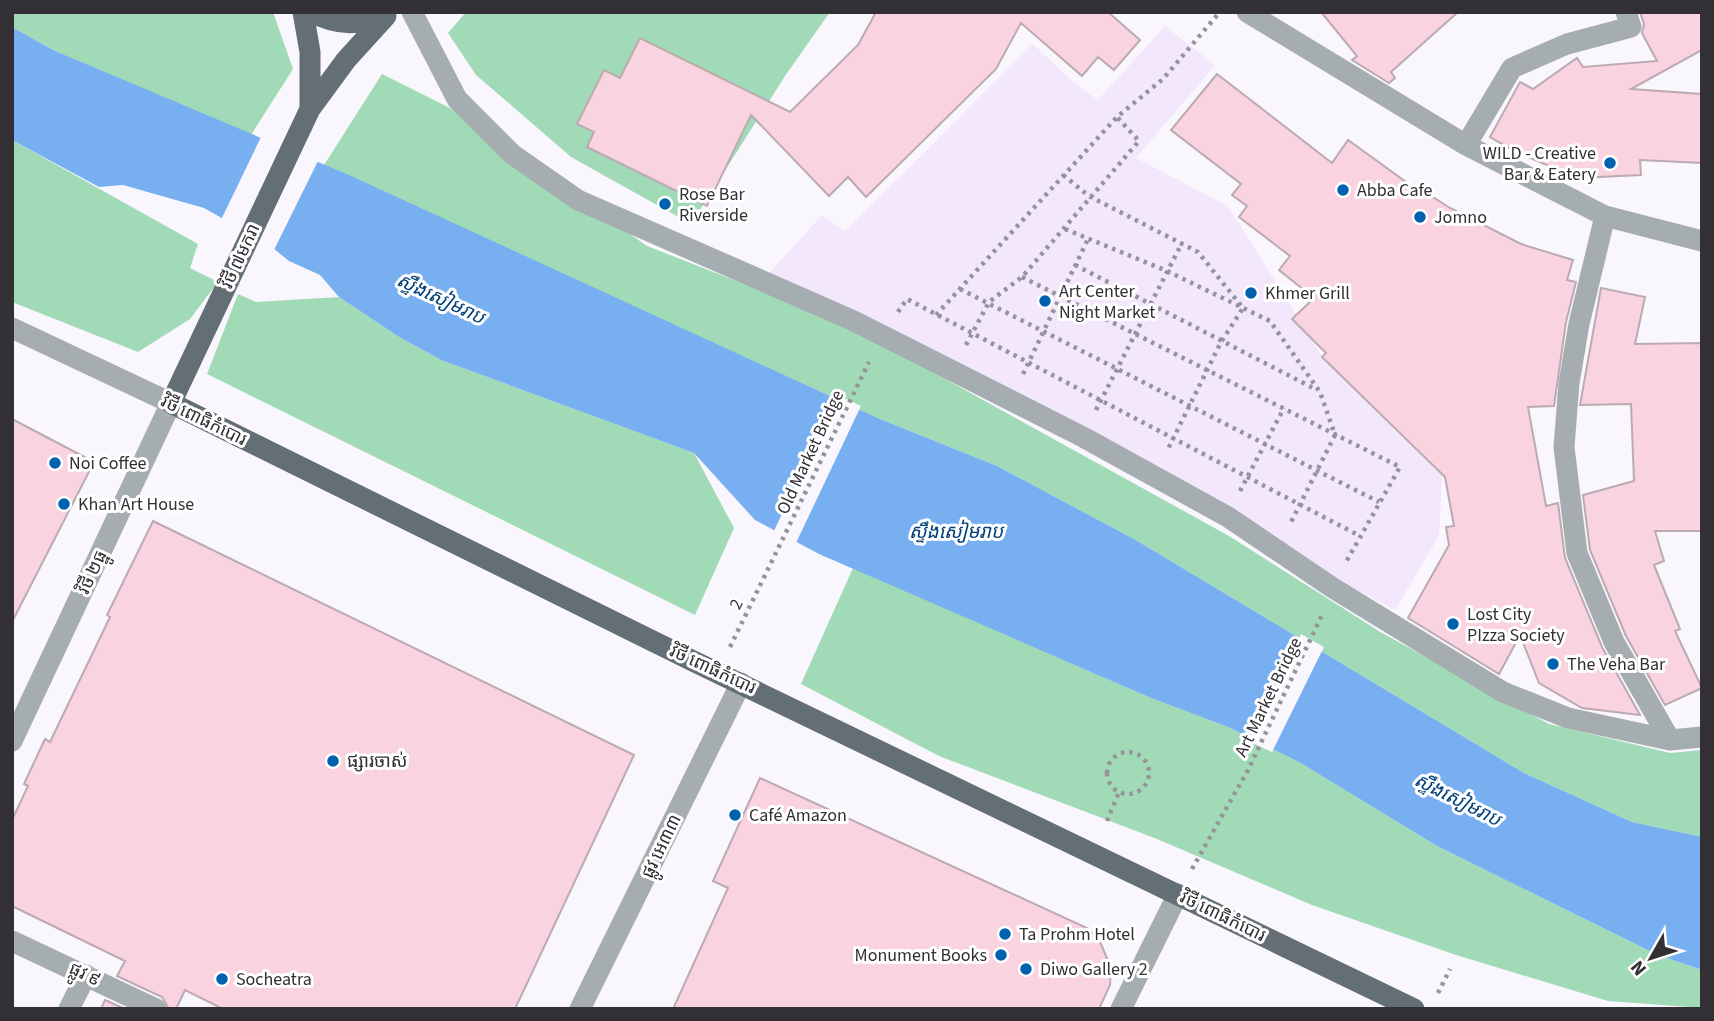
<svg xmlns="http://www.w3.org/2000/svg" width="1714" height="1021" viewBox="0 0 1714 1021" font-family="'Source Sans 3','Noto Sans Khmer',sans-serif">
	<rect width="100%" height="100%" fill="#faf6fe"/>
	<path fill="#f3e7fc" d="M 1165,26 L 1215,65 L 1136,158 L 1228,206 L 1320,353 L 1443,466 L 1439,536 L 1395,610 L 763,280 L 822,215 L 845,231 L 1033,44 L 1072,81 L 1098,100 Z"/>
	<path fill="#a0dab6" d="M 12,12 L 273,12 L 293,69 L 251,135 L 53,50 L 12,27 Z
		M 466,12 L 830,12 L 785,76 L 691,224 L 571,157 L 476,75 L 448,33 Z
		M 382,74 L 456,111 L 647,246 L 844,323 L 1229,536 L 1382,633 L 1549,724 L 1670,753 L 1702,750 L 1702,837 L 1632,822 L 1524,773 L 1134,539 L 997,466 L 880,419 L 324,165 Z
		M 12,140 L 198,244 L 190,268 L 218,282 L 190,319 L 138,352 L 12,302 Z
		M 238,294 L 256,302 L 339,297 L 399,337 L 441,360 L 694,453 L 734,528 L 695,615 L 207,374 Z
		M 853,568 L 1151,698 L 1228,727 L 1299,762 L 1437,846 L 1658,955 L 1702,970 L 1702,1008 L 1608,1001 L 1456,955 L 1312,905 L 1157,839 L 939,756 L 801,684 Z"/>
	<path fill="#77aff0" d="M 12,27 L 53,50 L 349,175 L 880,419 L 997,466 L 1134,539 L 1524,773 L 1632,822 L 1702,837 L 1702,970 L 1658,955 L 1437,846 L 1299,762 L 1228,727 L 1151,698 L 819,554 L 755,520 L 694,453 L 441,360 L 399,337 L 339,297 L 320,275 L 289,261 L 268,244 L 204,208 L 123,185 L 99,187 L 12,140 Z"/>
	<path fill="#faf6fe" d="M 262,135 L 319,159 L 273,252 L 220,222 Z
		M 838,395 L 861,406 L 795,545 L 773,533 Z
		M 1301,634 L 1324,647 L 1272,752 L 1248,741 Z"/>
	<path fill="#f9d3df" stroke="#bbabb0" stroke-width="2" d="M 876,12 L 1108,12 L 1140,40 L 1114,70 L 1098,57 L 1082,76 L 1021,23 L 996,69 L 866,197 L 848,177 L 829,196 L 751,115 L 707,206 L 587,147 L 594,132 L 577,124 L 604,70 L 620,78 L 640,38 L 790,112 L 858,45 Z
		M 1321,12 L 1458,12 L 1391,72 L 1395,78 L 1389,83 L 1352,60 L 1357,56 Z
		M 1640,12 L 1702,12 L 1702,50 L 1631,89 L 1702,94 L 1702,163 L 1640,160 L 1641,175 L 1578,178 L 1518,153 L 1490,137 L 1520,82 L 1533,89 L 1577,58 L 1583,67 L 1657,61 L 1642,33 L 1644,24 Z
		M 1217,74 L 1332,163 L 1348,140 L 1413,187 L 1414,185 L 1450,208 L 1521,244 L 1573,260 L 1567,280 L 1576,282 L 1566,322 L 1554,406 L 1528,407 L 1546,506 L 1558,503 L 1565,558 L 1602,647 L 1640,715 L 1582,708 L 1539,683 L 1520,635 L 1499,674 L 1408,618 L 1449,545 L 1446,527 L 1454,526 L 1445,477 L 1322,357 L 1326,353 L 1292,319 L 1314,298 L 1279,270 L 1290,256 L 1239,217 L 1247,206 L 1232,195 L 1241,184 L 1171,130 Z
		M 1601,288 L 1645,297 L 1635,344 L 1702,343 L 1702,531 L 1655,531 L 1664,561 L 1654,565 L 1680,629 L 1675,631 L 1702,688 L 1665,705 L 1626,636 L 1590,550 L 1583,495 L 1634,481 L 1631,404 L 1580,405 Z
		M 12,419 L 94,462 L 12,622 Z
		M 153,521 L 634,755 L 515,1009 L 223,1009 L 185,990 L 176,1009 L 169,1009 L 162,997 L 117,976 L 125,961 L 12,906 L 12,820 L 28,786 L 24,784 L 45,739 L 50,742 L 110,617 L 107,615 Z
		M 760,778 L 1087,928 L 1099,939 L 1111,968 L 1110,985 L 1099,1009 L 673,1009 L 728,888 L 713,881 Z
		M 105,1000 L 125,1009 L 101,1009 Z"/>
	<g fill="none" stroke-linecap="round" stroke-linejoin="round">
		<path stroke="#97939a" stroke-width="4.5" stroke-dasharray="3.5 5" stroke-linecap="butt" d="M 1063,175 L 1089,196 L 1198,252 L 1243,308 L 1221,342 L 1167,451
			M 1065,229 L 1167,271 L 1270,321 L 1320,392 L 1335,435 L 1290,524
			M 1075,265 L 1317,390
			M 1022,277 L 1400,467 L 1346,562
			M 960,289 L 1379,502
			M 898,312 L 907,299 L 1360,536
			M 936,315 L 1117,117 L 1163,79 L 1219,13
			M 966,345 L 989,302 L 1022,277 L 1139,141 L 1117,117
			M 1023,374 L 1088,239
			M 1096,410 L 1182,243
			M 1240,491 L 1284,408
			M 730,647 L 869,362
			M1107 773a21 21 0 1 1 42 0a21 21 0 1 1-42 0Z
			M 1107,821 L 1119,792
			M 1192,869 L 1248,770 L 1322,615
			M 1438,993 L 1450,969"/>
		<path stroke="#a6adb0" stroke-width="21" d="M 412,12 L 457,99 L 512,154 L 578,200 L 854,321 L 1083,437 L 1228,517 L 1333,588 L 1503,692 L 1568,718 L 1670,740 L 1702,737
			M 1247,12 L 1466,145 L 1605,216 L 1702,241
			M 1466,145 L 1512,68 L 1567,44 L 1631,27 L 1626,12
			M 1605,216 L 1579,324 L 1569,383 L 1564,447 L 1577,553 L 1614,642 L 1670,740
			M 12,328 L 171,403 L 12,741
			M 12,941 L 156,1009
			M 69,1009 L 86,975
			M 580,1009 L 741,683
			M 1121,1009 L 1178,894"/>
		<path stroke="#636f75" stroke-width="21" d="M 303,12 L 310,52 L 310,109
			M 311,12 C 338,26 357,25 385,16
			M 386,16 L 346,60 L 310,109 L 171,403 L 693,661 L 1414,1009"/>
	</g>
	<g fill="#0062ae" stroke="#fff" stroke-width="2.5">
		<circle cx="1610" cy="163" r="7"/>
		<circle cx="1343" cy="190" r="7"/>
		<circle cx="665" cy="204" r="7"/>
		<circle cx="1420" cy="217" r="7"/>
		<circle cx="1251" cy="293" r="7"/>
		<circle cx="1045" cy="301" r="7"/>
		<circle cx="55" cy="463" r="7"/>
		<circle cx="64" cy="504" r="7"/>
		<circle cx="1453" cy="624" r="7"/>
		<circle cx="1553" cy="664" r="7"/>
		<circle cx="333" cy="761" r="7"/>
		<circle cx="735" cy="815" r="7"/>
		<circle cx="1005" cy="934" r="7"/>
		<circle cx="1001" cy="955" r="7"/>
		<circle cx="1026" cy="969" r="7"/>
		<circle cx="222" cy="979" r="7"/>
	</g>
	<g text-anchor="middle" stroke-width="6" stroke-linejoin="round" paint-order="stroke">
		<g font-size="18" fill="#322f35" stroke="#fff" text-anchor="start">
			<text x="1596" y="159" text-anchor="end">WILD - Creative<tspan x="1596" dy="21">Bar &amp; Eatery</tspan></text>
			<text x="1357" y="196">Abba Cafe</text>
			<text x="679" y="200">Rose Bar<tspan x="679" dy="21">Riverside</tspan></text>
			<text x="1434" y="223">Jomno</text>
			<text x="1059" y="297">Art Center<tspan x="1059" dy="21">Night Market</tspan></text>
			<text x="1265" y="299">Khmer Grill</text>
			<text x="69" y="469">Noi Coffee</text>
			<text x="78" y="510">Khan Art House</text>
			<text x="1467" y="620">Lost City<tspan x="1467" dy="21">PIzza Society</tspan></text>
			<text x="1567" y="670">The Veha Bar</text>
			<text x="347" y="767">ផ្សារចាស់</text>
			<text x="749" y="821">Café Amazon</text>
			<text x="1019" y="940">Ta Prohm Hotel</text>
			<text x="987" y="961" text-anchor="end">Monument Books</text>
			<text x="1040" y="975">Diwo Gallery 2</text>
			<text x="236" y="985">Socheatra</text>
		</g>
		<g font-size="18" fill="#322f35" stroke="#fff">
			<text transform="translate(240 256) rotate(-65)" y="6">វិថី ៧មករា</text>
			<text transform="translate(204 420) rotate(26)" y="6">វិថី ពោធិកំបោរ</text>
			<text transform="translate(810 452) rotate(-65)" y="6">Old Market Bridge</text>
			<text transform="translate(92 572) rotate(-65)" y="6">វិថី ២ធ្នូ</text>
			<text transform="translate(736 604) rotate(-63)" y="6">2</text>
			<text transform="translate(713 669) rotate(25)" y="6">វិថី ពោធិកំបោរ</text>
			<text transform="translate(1268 697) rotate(-64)" y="6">Art Market Bridge</text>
			<text transform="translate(661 846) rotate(-64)" y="6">ផ្លូវ អេ៣៣</text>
			<text transform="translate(1223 916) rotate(26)" y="6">វិថី ពោធិកំបោរ</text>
			<text transform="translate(85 974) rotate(25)" y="6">ផ្លូវ ៩</text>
		</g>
		<g font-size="19" font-style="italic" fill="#03417b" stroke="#fff">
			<text transform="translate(441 298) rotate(25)" y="7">ស្ទឹងសៀមរាប</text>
			<text x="956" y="538">ស្ទឹងសៀមរាប</text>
			<text transform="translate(1458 799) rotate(27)" y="7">ស្ទឹងសៀមរាប</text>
		</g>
	</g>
	<rect width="1714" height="1021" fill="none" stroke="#322f35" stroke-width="28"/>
	<g transform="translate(1651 958) rotate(231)" stroke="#ffffff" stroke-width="5" paint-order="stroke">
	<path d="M0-5L12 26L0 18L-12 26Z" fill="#322f35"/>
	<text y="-10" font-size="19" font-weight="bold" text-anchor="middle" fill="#322f35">N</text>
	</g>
</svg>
